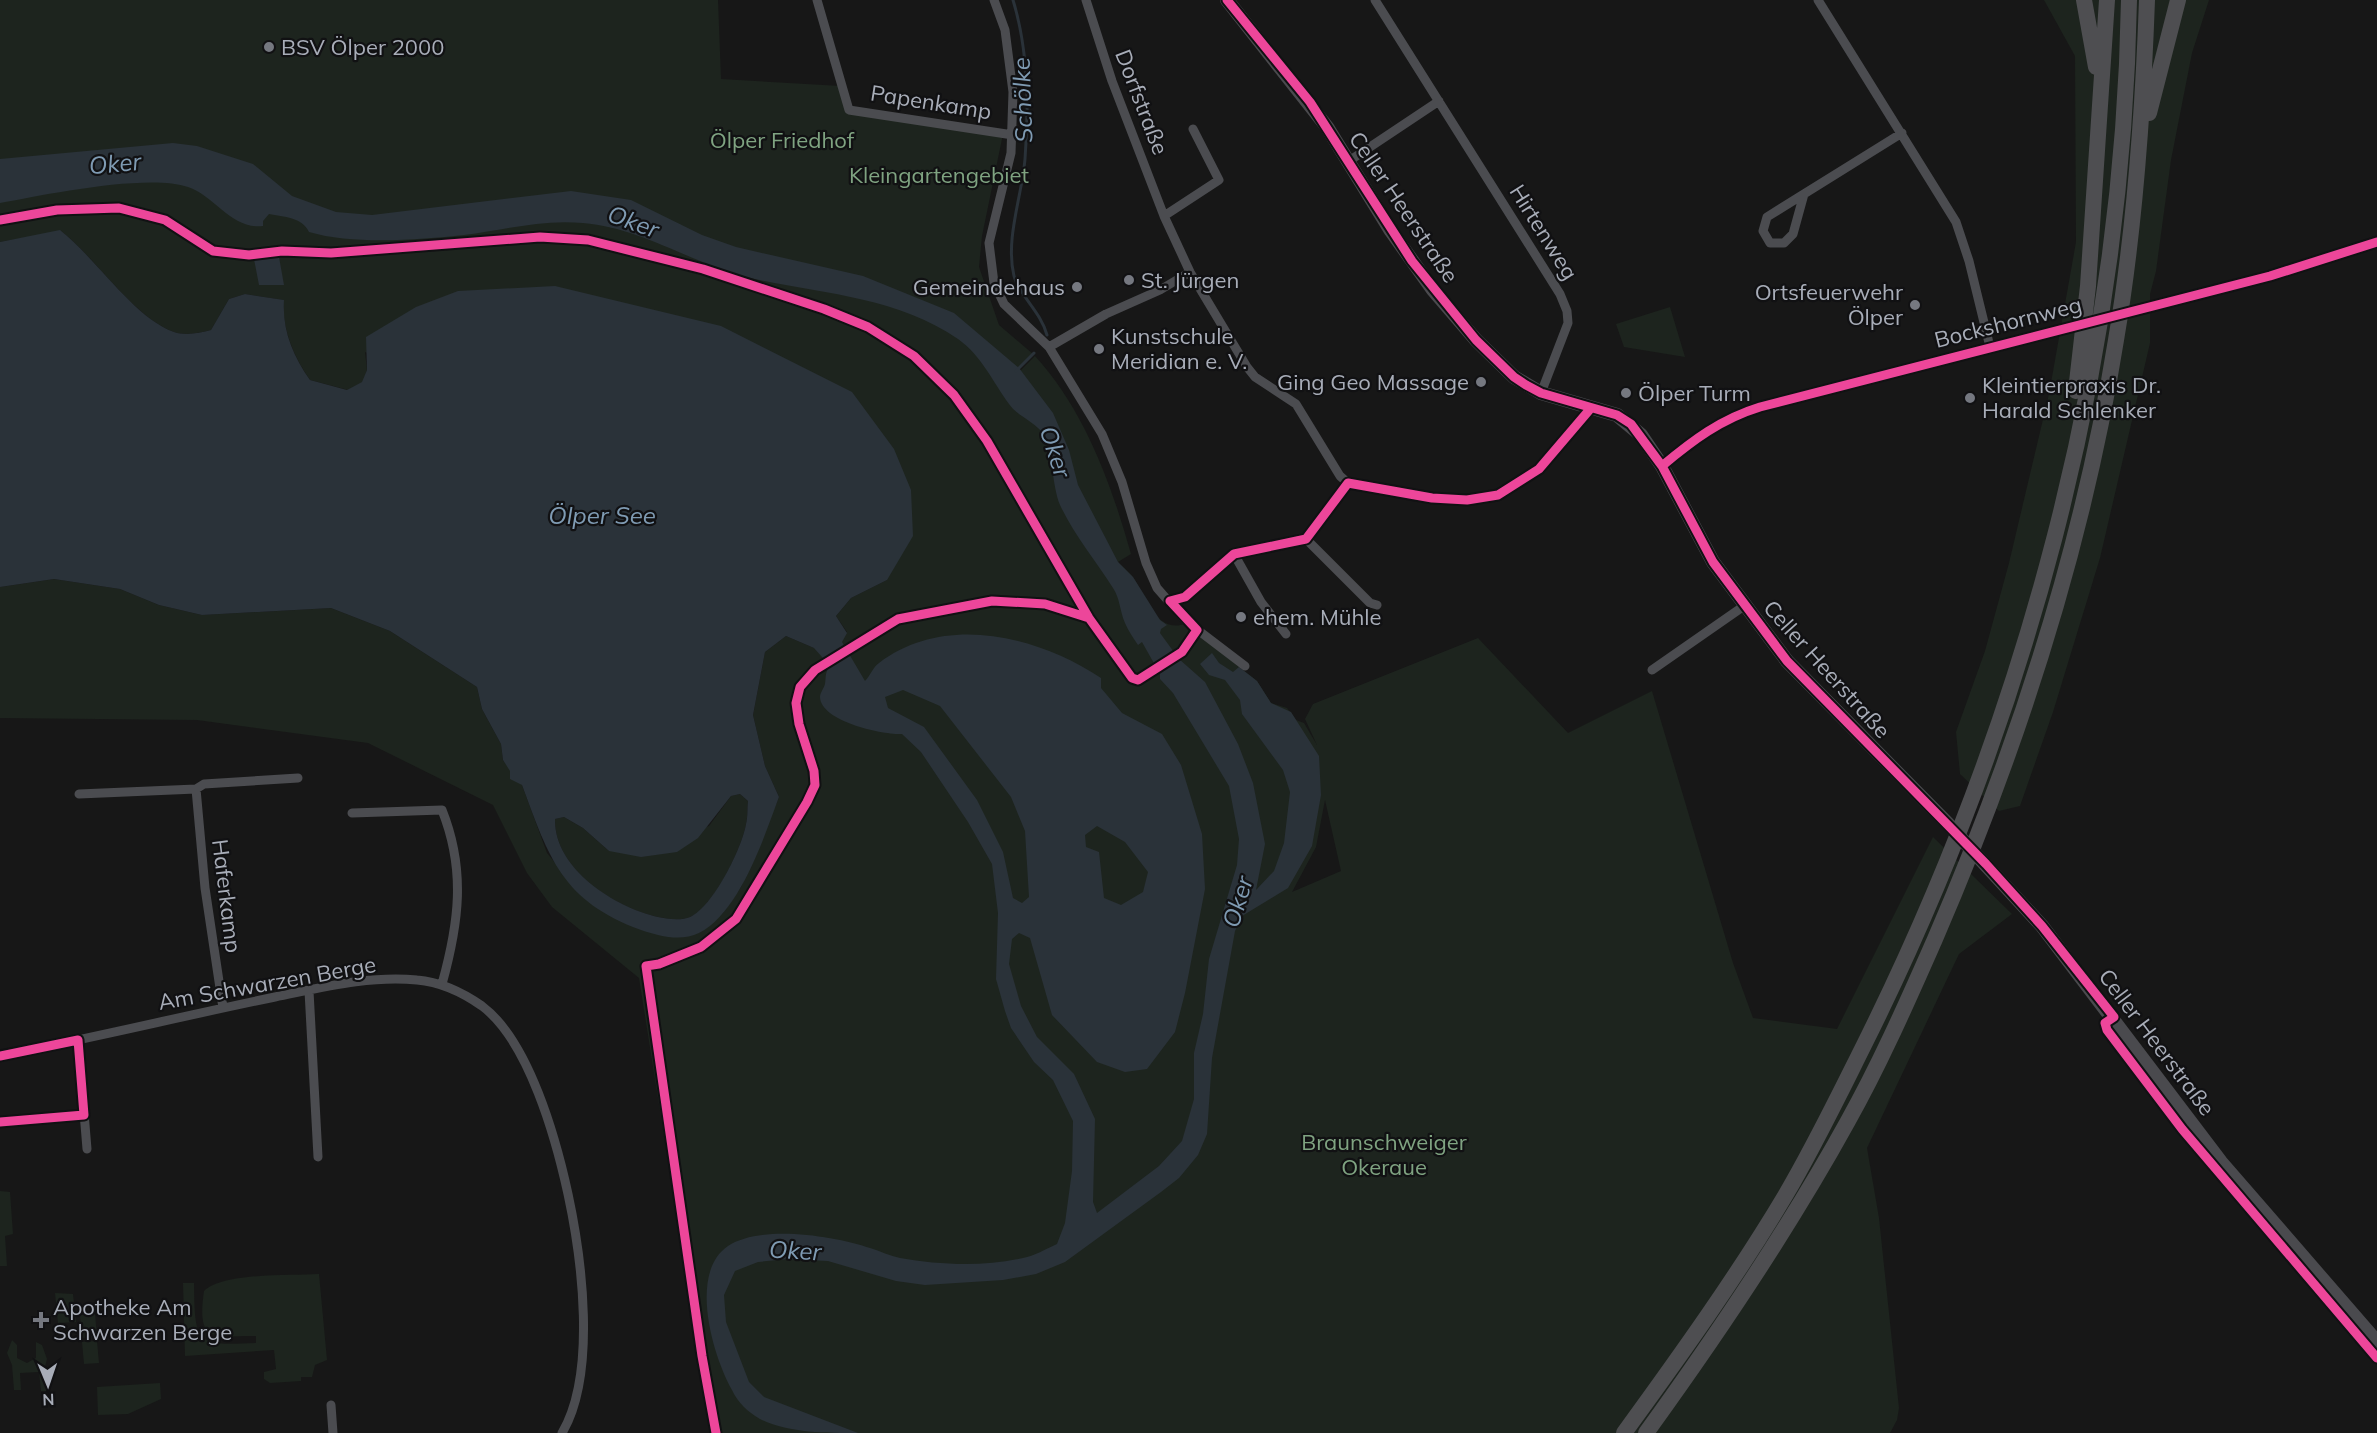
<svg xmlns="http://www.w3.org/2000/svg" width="2377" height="1433" viewBox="0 0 2377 1433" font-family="Mulish,sans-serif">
	<rect width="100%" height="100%" fill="#171717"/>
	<path fill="#1d241e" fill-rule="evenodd" d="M 0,0 L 718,0 L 721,79 L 841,86 L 849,110 L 1003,134 L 982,236 L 979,267 L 999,325 L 1033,354 L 1019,369 L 1021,370 L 1035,356 C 1085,411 1111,483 1131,554 L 1118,562 C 1124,568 1131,573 1135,580 C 1146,599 1157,633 1185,624 L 1257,681 L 1271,703 L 1287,708 L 1296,720 L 1304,723 L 1317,745 L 1305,719 L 1313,704 L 1478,638 L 1568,733 L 1652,691 L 1733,963 L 1753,1018 L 1837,1029 L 1933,837 L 2012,914 L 1959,954 L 1867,1148 L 1879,1218 L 1899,1408 L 1897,1420 L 1890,1433 L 711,1433 L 639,978 L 552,907 L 527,873 L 493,805 L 368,743 L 197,720 L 0,718 L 0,587 L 54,579 L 120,589 L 159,605 L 202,615 L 331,608 L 390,631 L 477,687 L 482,709 L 501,744 L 503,760 L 522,785 L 547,853 L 585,899 L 699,933 L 723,913 L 741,887 L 779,797 L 765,766 L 753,715 L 765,652 L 786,636 L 814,648 L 847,632 L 836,616 L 851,598 L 887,580 L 365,352 L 367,370 L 363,382 L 348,390 L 310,380 C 293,355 283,331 283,300 L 245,294 L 229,299 L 211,330 C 199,333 186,336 174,332 C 134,318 96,258 61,231 L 0,242 ZM 1325,800 L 1341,871 L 1292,892 L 1316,847 Z
		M 2044,0 L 2209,0 L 2192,53 L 2171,160 L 2156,271 L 2150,294 L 2150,343 L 2100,558 L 2053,712 L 2020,806 L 1999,811 L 1960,774 L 1956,732 L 1985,651 L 2009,563 L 2049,394 L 2076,242 L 2075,56 Z
		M 1670,307 L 1685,357 L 1624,347 L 1616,324 Z
		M 740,794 L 748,801 C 747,809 748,817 746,824 C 742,848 713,908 690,917 C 681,921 667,919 658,917 C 614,907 554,869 555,819 L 564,817 L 583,828 L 609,851 L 709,826 L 731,796 Z
		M 0,1191 L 10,1192 L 13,1234 L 5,1236 L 7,1266 L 0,1266 Z
		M 319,1274 L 327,1360 L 315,1365 L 312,1377 L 301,1377 L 301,1381 L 270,1383 L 264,1379 L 264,1372 L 276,1369 L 274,1350 L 185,1356 L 183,1283 L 194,1283 C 195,1344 195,1346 256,1343 L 256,1336 C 215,1335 196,1346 204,1291 C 224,1272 291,1276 319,1274 Z
		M 55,1293 L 73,1294 L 76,1322 L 58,1323 Z
		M 95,1314 L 97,1337 L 82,1338 L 80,1315 Z
		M 12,1340 L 17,1345 L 17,1358 L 27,1363 L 36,1358 L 36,1342 L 42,1345 L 47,1359 L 45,1367 L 48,1373 L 49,1391 L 41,1391 L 39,1372 L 20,1373 L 21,1390 L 14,1390 L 12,1365 L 7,1353 Z
		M 97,1341 L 99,1363 L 84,1364 L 82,1342 Z
		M 160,1383 L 161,1399 L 128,1414 L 98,1415 L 97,1387 Z"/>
	<path fill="#2a3239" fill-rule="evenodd" d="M 173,143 L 197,146 L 253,164 L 292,196 L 336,212 L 372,215 L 571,191 L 631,200 L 702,235 L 736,247 L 863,276 L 954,313 L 1019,368 L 1053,413 L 1069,450 L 1078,485 L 1118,562 L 1133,577 L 1160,620 L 1167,625 L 1161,629 L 1160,633 L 1179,659 L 1205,682 L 1238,744 L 1253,783 L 1265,844 L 1256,890 L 1274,871 L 1284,843 L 1290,792 L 1283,770 L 1242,714 L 1240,700 L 1225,680 L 1209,675 L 1200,664 L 1212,653 L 1219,663 L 1233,672 L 1239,667 L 1257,681 L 1271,703 L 1291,712 L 1319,756 L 1321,795 L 1312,846 L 1288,888 L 1242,916 L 1235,931 L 1212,1058 L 1207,1134 L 1198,1155 L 1179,1178 L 1161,1192 L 1065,1262 L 1036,1274 L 1003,1280 L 925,1285 L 896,1281 L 828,1261 L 787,1259 L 758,1262 L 735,1271 L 724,1295 L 726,1322 L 749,1382 L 764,1397 L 858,1433 C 826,1433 788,1433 760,1419 C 748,1412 738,1403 732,1390 C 713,1356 688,1273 728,1246 C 761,1224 834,1236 870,1248 C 880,1251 890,1256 900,1258 C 939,1265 985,1267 1023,1258 C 1034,1256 1046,1249 1057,1244 L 1065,1223 L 1072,1171 L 1073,1121 L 1053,1080 L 1034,1062 L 1011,1028 L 1005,1011 L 996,979 L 998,913 L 992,864 L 968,822 L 921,752 L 902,734 C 884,735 821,722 820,697 C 820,693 824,688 825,684 C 826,676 825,672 830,666 L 814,648 L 786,636 L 765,652 L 753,715 L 765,766 L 779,797 C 764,837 740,912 699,933 C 681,942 659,936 641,930 C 562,901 549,858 522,785 L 510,779 L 510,771 L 503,760 L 501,744 L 482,709 L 477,687 L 390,631 L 331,608 L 202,615 L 159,605 L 120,589 L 54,579 L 0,587 L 0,242 L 60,230 C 96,258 134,318 174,332 C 186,336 199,333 211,330 L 229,299 L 245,294 L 284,300 C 282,330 293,356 310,380 L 347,390 L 362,382 L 367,370 L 366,337 L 416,307 L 458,291 L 555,286 L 721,326 L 852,392 L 894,449 L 911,490 L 913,536 L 887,580 L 851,598 L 836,616 L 847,633 L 842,642 L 865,681 C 870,676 873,667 879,663 C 945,613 1038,636 1101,678 L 1101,688 L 1122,713 L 1162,734 L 1181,765 L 1202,834 L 1205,889 L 1185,993 L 1175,1032 L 1147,1069 L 1125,1072 L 1097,1062 L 1052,1015 L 1030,938 L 1019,933 L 1012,939 L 1009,964 L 1021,1006 L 1037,1037 L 1074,1074 L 1095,1119 L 1093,1202 L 1097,1213 L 1159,1166 L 1182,1141 L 1194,1099 L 1194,1053 L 1203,1014 L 1209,959 L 1237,865 L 1239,839 L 1229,786 L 1173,693 L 1160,679 L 1160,674 L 1142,642 L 1138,645 C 1133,638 1128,630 1125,623 C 1120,612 1120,598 1113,588 C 1096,561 1074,535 1060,505 C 1052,486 1052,447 1044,435 C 1036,422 1018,417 1009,404 C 993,382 981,355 958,339 C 897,297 824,294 755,279 C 695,266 644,228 583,223 C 542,219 504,230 464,235 C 418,240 353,245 309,232 C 302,217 284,217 269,214 L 263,221 L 263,226 C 232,230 215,196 188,187 C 148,173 43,195 0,203 L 0,159 ZM 903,690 L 940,706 L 1011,797 L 1025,831 L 1029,897 L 1022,903 L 1013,898 L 1003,852 L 977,800 L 924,727 L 888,708 L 885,697 ZM 740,794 L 748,801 C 747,809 748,817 746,824 C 742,848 713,907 690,917 C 681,921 667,919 658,917 C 615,907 554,869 555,819 L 564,817 L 583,828 L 609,851 L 641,857 L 677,852 L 698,838 L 731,796 ZM 1097,826 L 1125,842 L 1148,872 L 1143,892 L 1121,905 L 1104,898 L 1099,852 L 1086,847 L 1085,835 Z
		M 279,257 L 284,285 L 259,285 L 254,259 Z"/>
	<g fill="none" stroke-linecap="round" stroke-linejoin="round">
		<path stroke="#2a3239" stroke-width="3" d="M 1013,0 C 1028,49 1029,108 1025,159 C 1022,196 1005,239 1014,276 C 1019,295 1041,312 1047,335
			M 1016,371 L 1034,353"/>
		<path stroke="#4b4c50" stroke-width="9" d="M 817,0 L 849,110 L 1013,135
			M 994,0 L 1005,30 L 1013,92 L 1011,153 L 989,243 L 994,283 L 1004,304 L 1049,347 L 1102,434 L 1122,482 L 1146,563 L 1157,588 L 1186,621 L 1245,666
			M 1086,0 L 1112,81 L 1164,216 L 1190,272 L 1247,367 L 1255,377 L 1296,404 L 1340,476 L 1348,483 L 1432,498 L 1467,500 L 1498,495 L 1539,469 L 1591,408
			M 1375,0 L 1560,294 L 1567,311 L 1568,323 L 1541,393
			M 1818,0 L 1956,222 L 1969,261 L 1990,347
			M 1349,161 L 1439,101
			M 1804,194 L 1793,234 L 1784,243 L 1770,243 L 1763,231 L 1767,217 L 1902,133
			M 1164,216 L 1219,180 L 1193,129
			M 1049,347 L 1106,314 L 1160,290 L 1190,272
			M 1662,466 C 1693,440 1721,419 1760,407 L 2270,276 L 2377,242
			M 1306,539 L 1370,603 L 1377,605
			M 1234,554 L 1261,602 L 1286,634
			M 1170,601 L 1185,597 L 1234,554 L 1306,539 L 1348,483
			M 1652,670 L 1744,606
			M 196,789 L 205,888 L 223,1008
			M 79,794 L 196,789 L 204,784 L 298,778
			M 352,813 L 442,810 C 466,870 459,923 442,984
			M 309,991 L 318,1157
			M 78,1040 L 87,1149
			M 0,1056 C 92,1038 183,1016 275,997 C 320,988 370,975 417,980 C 441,982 462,992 482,1006 C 529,1041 556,1139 568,1194 C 582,1259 597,1374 562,1433
			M 0,1122 L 84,1115
			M 331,1405 L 333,1433"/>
		<path stroke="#4a4a4e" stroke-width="14" d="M 1227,0 L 1327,127 L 1391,231 L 1433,290 L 1476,340 L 1514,377 L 1541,393 L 1617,415 L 1641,435 L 1662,466 L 1713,562 L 1787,661 L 1948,824 L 2042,926 L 2221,1162 L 2377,1342"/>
		<path stroke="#4e4e51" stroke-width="16" d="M 2084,0 L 2096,67
			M 2149,113 L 2178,0
			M 2076,391 L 2088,286 L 2107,0
			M 1624,1433 C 1680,1356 1736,1278 1785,1196 C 1814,1147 1839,1095 1864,1045 C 2025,722 2123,362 2129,0
			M 1646,1433 C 1719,1332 1788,1230 1848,1121 C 1881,1062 1908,1000 1935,939 C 2018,747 2083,546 2116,340 C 2135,228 2143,113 2147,0"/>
		<defs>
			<path id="cycleway" d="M 1227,0 L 1310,102 L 1412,261 L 1476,340 L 1514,377 L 1526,385 L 1541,393 L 1617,415 L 1631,424 L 1662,466 L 1713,562 L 1787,661 L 1986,864 L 2042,926 L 2114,1017 L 2105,1023 L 2107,1030 L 2182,1129 L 2377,1358
				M 0,220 L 57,210 L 119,208 L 165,220 L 213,251 L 249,255 L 282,251 L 331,253 L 540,237 L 588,240 L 703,269 L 824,309 L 868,327 L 914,356 L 954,395 L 987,441 L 1089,618 L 1132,678 L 1138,680 L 1182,652 L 1197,630 L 1170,601
				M 1662,466 C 1693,440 1721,419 1760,407 L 2270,276 L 2377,242
				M 1170,601 L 1185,597 L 1234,554 L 1306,539 L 1348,483 L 1432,498 L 1467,500 L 1498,495 L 1539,469 L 1591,408
				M 0,1056 L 78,1040 L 84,1115 L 0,1122
				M 716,1433 L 702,1356 L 646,966 L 659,964 L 701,947 L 736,919 L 807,802 L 815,785 L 814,771 L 799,724 L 796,703 L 800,687 L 815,670 L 898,619 L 992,601 L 1045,604 L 1089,618"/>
		</defs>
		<use href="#cycleway" stroke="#111113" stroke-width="13"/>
		<use href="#cycleway" stroke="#ed469a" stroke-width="9"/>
	</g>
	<g fill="#757880" stroke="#111113" stroke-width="2">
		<circle cx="269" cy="47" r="6"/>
		<circle cx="1129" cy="280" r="6"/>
		<circle cx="1077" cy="287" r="6"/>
		<circle cx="1915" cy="305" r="6"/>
		<circle cx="1099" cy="349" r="6"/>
		<circle cx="1481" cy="382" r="6"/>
		<circle cx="1626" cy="393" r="6"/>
		<circle cx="1970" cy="398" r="6"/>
		<circle cx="1241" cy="617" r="6"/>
		<path d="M38 1311h6v6h6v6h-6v6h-6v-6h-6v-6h6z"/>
	</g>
	<g text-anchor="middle" stroke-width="4.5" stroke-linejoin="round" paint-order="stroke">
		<g font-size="22" fill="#a8adb8" stroke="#111113" text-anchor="start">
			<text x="281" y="55">BSV Ölper 2000</text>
			<text x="1141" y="288">St. Jürgen</text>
			<text x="1065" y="295" text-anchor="end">Gemeindehaus</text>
			<text x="1903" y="300" text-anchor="end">Ortsfeuerwehr<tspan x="1903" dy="25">Ölper</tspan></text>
			<text x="1111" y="344">Kunstschule<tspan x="1111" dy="25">Meridian e. V.</tspan></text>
			<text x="1469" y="390" text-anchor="end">Ging Geo Massage</text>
			<text x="1982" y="393">Kleintierpraxis Dr.<tspan x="1982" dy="25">Harald Schlenker</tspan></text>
			<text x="1638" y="401">Ölper Turm</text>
			<text x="1253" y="625">ehem. Mühle</text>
			<text x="53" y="1315">Apotheke Am<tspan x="53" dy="25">Schwarzen Berge</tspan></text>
		</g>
		<g font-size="22" fill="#a8adb8" stroke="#111113">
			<text transform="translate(931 102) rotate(9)" y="8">Papenkamp</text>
			<text transform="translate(1142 102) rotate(69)" y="8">Dorfstraße</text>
			<text transform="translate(1404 207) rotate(56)" y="8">Celler Heerstraße</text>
			<text transform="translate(1544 232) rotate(58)" y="8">Hirtenweg</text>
			<text transform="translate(2008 322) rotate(-14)" y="8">Bockshornweg</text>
			<text transform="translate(1827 669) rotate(48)" y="8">Celler Heerstraße</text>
			<text transform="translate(227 896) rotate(83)" y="8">Haferkamp</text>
			<text transform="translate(267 983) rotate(-10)" y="8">Am Schwarzen Berge</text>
			<text transform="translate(2157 1042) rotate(53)" y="8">Celler Heerstraße</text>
		</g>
		<g font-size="22" fill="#7fa381" stroke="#111113">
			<text x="782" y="148">Ölper Friedhof</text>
			<text x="939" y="183">Kleingartengebiet</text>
			<text x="1384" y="1150">Braunschweiger<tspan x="1384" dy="25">Okeraue</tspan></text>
		</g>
		<g font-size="24" font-style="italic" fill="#7f9bb3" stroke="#111113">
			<text transform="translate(1023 100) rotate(-92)" y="8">Schölke</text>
			<text transform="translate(115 164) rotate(-5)" y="8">Oker</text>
			<text transform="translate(633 222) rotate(20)" y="8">Oker</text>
			<text transform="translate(1055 452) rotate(72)" y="8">Oker</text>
			<text x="602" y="524">Ölper See</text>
			<text transform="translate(1238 902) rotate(-73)" y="8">Oker</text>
			<text transform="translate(795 1251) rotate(3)" y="8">Oker</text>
		</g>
	</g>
	<g transform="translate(48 1385) rotate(178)" stroke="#111113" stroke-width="4.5" paint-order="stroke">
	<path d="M0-4.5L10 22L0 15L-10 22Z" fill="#a8adb8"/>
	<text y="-9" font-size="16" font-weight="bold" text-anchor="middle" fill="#a8adb8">N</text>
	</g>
</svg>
